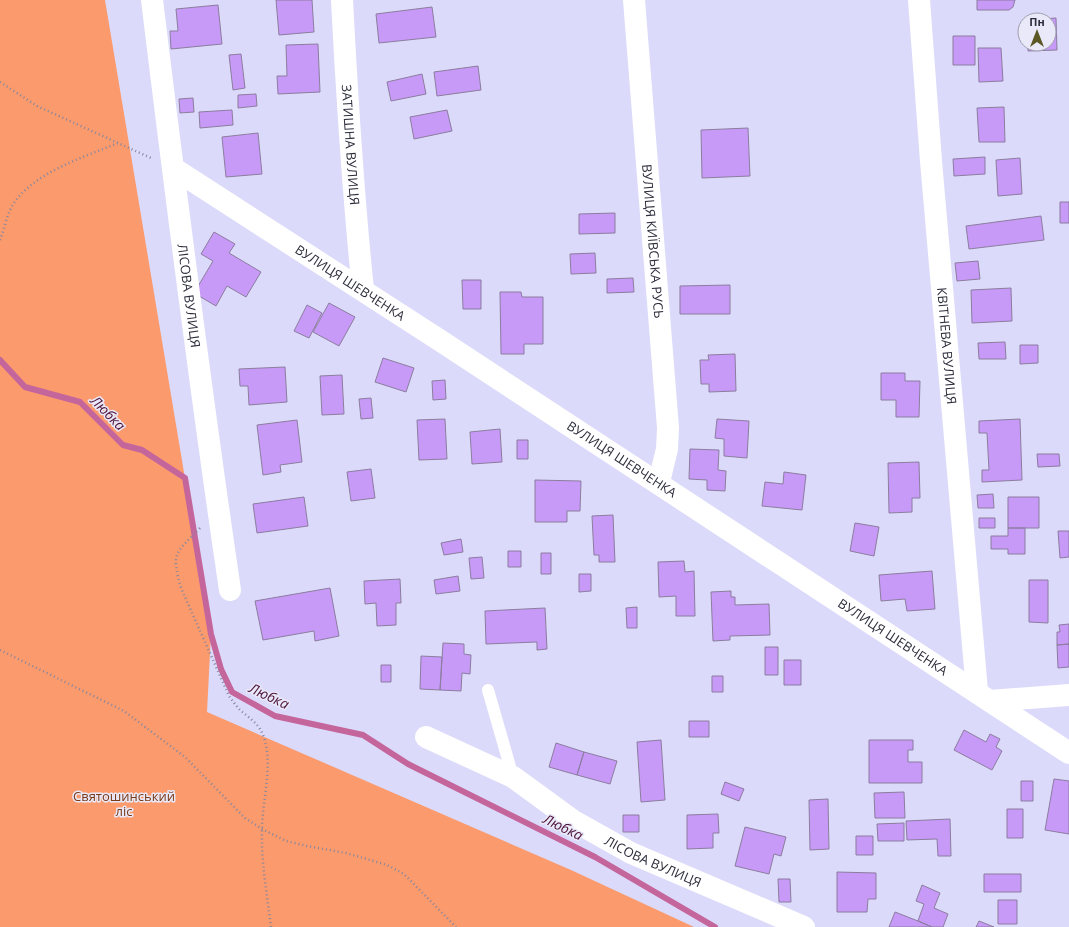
<svg xmlns="http://www.w3.org/2000/svg" width="1069" height="927" viewBox="0 0 1069 927" font-family="'Open Sans',sans-serif">
	<rect width="100%" height="100%" fill="#dbdafa"/>
	<path fill="#fb9a6c" d="M 0,0 L 105,0 L 211,634 L 207,712 L 571,870 L 694,927 L 0,927 Z"/>
	<g fill="none" stroke-linecap="round" stroke-linejoin="round">
		<path stroke="#c4659c" stroke-width="6" d="M 0,360 L 25,387 L 80,402 L 123,445 L 142,450 L 185,478 L 211,634 L 221,669 L 232,692 L 275,716 L 363,735 L 408,764 L 595,857 L 715,927"/>
	</g>
	<path fill="#c79af7" stroke="#8c7d9f" d="M 276,0 L 312,0 L 314,32 L 279,35 Z
		M 977,0 L 1015,0 L 1013,7 L 1009,10 L 977,10 Z
		M 218,5 L 222,44 L 171,49 L 170,31 L 178,31 L 176,9 Z
		M 432,7 L 436,37 L 379,43 L 376,14 Z
		M 1056,18 L 1057,50 L 1028,51 L 1028,44 L 1049,44 L 1049,20 L 1027,20 Z
		M 953,36 L 975,36 L 975,65 L 953,65 Z
		M 318,44 L 320,92 L 278,94 L 277,76 L 287,76 L 286,45 Z
		M 978,48 L 1001,48 L 1003,81 L 979,82 Z
		M 241,54 L 245,88 L 233,90 L 229,55 Z
		M 478,66 L 481,90 L 437,96 L 434,72 Z
		M 422,74 L 426,94 L 391,101 L 387,82 Z
		M 256,94 L 257,106 L 238,108 L 238,95 Z
		M 193,98 L 194,112 L 180,113 L 179,99 Z
		M 1004,107 L 1005,142 L 979,142 L 977,108 Z
		M 232,110 L 233,125 L 200,128 L 199,112 Z
		M 447,110 L 452,131 L 414,139 L 410,117 Z
		M 748,128 L 750,176 L 702,178 L 701,130 Z
		M 258,133 L 262,174 L 226,177 L 222,137 Z
		M 985,157 L 985,174 L 954,176 L 953,159 Z
		M 1020,158 L 1022,194 L 998,196 L 996,160 Z
		M 1060,202 L 1069,202 L 1069,223 L 1060,223 Z
		M 615,213 L 615,233 L 579,234 L 579,214 Z
		M 1041,216 L 1044,240 L 969,249 L 966,226 Z
		M 214,232 L 235,244 L 229,253 L 261,272 L 246,297 L 227,286 L 216,306 L 194,293 L 213,261 L 201,254 Z
		M 595,253 L 596,273 L 571,274 L 570,254 Z
		M 978,261 L 980,279 L 957,281 L 955,263 Z
		M 633,278 L 634,292 L 607,293 L 607,279 Z
		M 462,280 L 481,280 L 481,309 L 463,309 Z
		M 730,285 L 730,314 L 680,314 L 680,286 Z
		M 1011,288 L 1012,321 L 972,323 L 971,290 Z
		M 500,292 L 521,292 L 522,297 L 543,297 L 543,344 L 524,344 L 524,354 L 501,354 Z
		M 329,303 L 355,317 L 339,346 L 313,332 Z
		M 307,305 L 322,313 L 309,338 L 294,331 Z
		M 1005,342 L 1006,359 L 979,359 L 978,343 Z
		M 1020,345 L 1038,345 L 1038,363 L 1020,364 Z
		M 735,354 L 736,391 L 709,392 L 709,384 L 701,384 L 700,360 L 709,360 L 708,355 Z
		M 383,358 L 414,368 L 406,392 L 375,382 Z
		M 285,367 L 287,402 L 249,405 L 248,386 L 240,386 L 239,369 Z
		M 881,373 L 905,373 L 905,381 L 920,381 L 919,417 L 896,417 L 896,400 L 881,400 Z
		M 342,375 L 344,414 L 322,415 L 320,376 Z
		M 445,380 L 446,399 L 433,400 L 432,381 Z
		M 371,398 L 373,418 L 361,419 L 359,399 Z
		M 445,419 L 447,459 L 419,460 L 417,420 Z
		M 717,419 L 749,421 L 747,458 L 724,456 L 724,439 L 715,438 Z
		M 1020,419 L 1022,480 L 982,482 L 982,470 L 989,470 L 987,433 L 979,433 L 979,421 Z
		M 297,420 L 302,462 L 280,465 L 281,472 L 263,475 L 257,425 Z
		M 500,429 L 502,462 L 472,464 L 470,432 Z
		M 517,440 L 528,440 L 528,459 L 517,459 Z
		M 690,449 L 719,450 L 718,470 L 726,471 L 725,491 L 707,490 L 707,480 L 689,479 Z
		M 1037,454 L 1059,454 L 1060,466 L 1038,467 Z
		M 919,462 L 920,498 L 912,498 L 912,512 L 889,513 L 888,463 Z
		M 371,469 L 375,498 L 351,501 L 347,472 Z
		M 784,472 L 806,475 L 802,510 L 762,506 L 765,482 L 783,484 Z
		M 535,480 L 581,481 L 580,511 L 567,511 L 567,522 L 535,522 Z
		M 993,494 L 994,508 L 978,508 L 977,495 Z
		M 304,497 L 308,526 L 257,533 L 253,504 Z
		M 1008,497 L 1039,497 L 1039,528 L 1008,528 Z
		M 613,515 L 615,562 L 599,562 L 599,555 L 594,555 L 592,516 Z
		M 979,518 L 995,518 L 995,528 L 979,528 Z
		M 855,523 L 879,527 L 874,556 L 850,551 Z
		M 1008,528 L 1025,528 L 1025,554 L 1008,554 L 1008,549 L 991,549 L 991,536 L 1008,536 Z
		M 1058,531 L 1069,531 L 1069,557 L 1060,558 Z
		M 461,539 L 463,552 L 444,555 L 441,543 Z
		M 508,551 L 521,551 L 521,567 L 508,567 Z
		M 541,553 L 551,553 L 551,574 L 541,574 Z
		M 482,557 L 484,578 L 471,579 L 469,558 Z
		M 684,561 L 685,572 L 694,571 L 695,616 L 676,616 L 676,596 L 659,597 L 658,562 Z
		M 932,571 L 935,609 L 907,611 L 905,599 L 881,601 L 879,575 Z
		M 579,574 L 591,574 L 591,591 L 579,592 Z
		M 458,576 L 460,591 L 436,594 L 434,580 Z
		M 400,579 L 401,603 L 396,603 L 396,625 L 377,626 L 376,603 L 365,604 L 364,581 Z
		M 1029,580 L 1048,580 L 1048,623 L 1029,622 Z
		M 330,588 L 339,636 L 315,641 L 314,631 L 263,640 L 255,601 Z
		M 731,591 L 731,597 L 735,597 L 735,605 L 769,604 L 770,635 L 730,636 L 730,640 L 713,641 L 711,592 Z
		M 637,607 L 637,628 L 627,628 L 626,608 Z
		M 545,608 L 547,649 L 537,650 L 537,642 L 486,644 L 485,611 Z
		M 1069,624 L 1069,644 L 1057,645 L 1057,632 L 1060,632 L 1059,625 Z
		M 443,643 L 464,644 L 464,654 L 471,655 L 470,674 L 462,673 L 461,691 L 440,690 Z
		M 1069,644 L 1069,667 L 1058,668 L 1057,645 Z
		M 765,647 L 778,647 L 778,675 L 765,675 Z
		M 421,656 L 442,657 L 440,690 L 420,689 Z
		M 784,660 L 801,660 L 801,685 L 784,685 Z
		M 381,665 L 391,665 L 391,682 L 381,682 Z
		M 712,676 L 723,676 L 723,692 L 712,692 Z
		M 689,721 L 709,721 L 709,737 L 689,737 Z
		M 964,730 L 986,742 L 990,734 L 1000,739 L 996,747 L 1002,751 L 992,770 L 954,750 Z
		M 661,740 L 665,800 L 641,802 L 637,742 Z
		M 869,740 L 913,740 L 913,750 L 908,750 L 908,762 L 922,762 L 922,783 L 869,783 Z
		M 556,743 L 584,752 L 577,775 L 549,767 Z
		M 584,752 L 617,761 L 610,784 L 577,775 Z
		M 1054,779 L 1069,781 L 1069,834 L 1045,830 Z
		M 1021,781 L 1033,781 L 1033,801 L 1021,801 Z
		M 725,782 L 744,789 L 739,801 L 721,794 Z
		M 904,792 L 905,818 L 875,818 L 874,793 Z
		M 828,799 L 829,849 L 810,850 L 809,800 Z
		M 1007,809 L 1023,809 L 1023,838 L 1007,838 Z
		M 718,814 L 719,833 L 713,833 L 713,848 L 687,849 L 687,815 Z
		M 623,815 L 639,815 L 639,832 L 623,832 Z
		M 950,819 L 951,856 L 938,856 L 937,839 L 907,840 L 906,821 Z
		M 904,823 L 904,841 L 878,841 L 877,824 Z
		M 745,827 L 786,837 L 781,856 L 774,854 L 769,874 L 735,866 Z
		M 856,836 L 873,836 L 873,855 L 856,855 Z
		M 837,872 L 876,873 L 876,899 L 868,899 L 867,912 L 837,912 Z
		M 984,874 L 1021,874 L 1021,892 L 984,892 Z
		M 778,879 L 790,879 L 791,902 L 779,902 Z
		M 922,885 L 940,893 L 934,908 L 948,914 L 943,927 L 932,927 L 918,921 L 924,904 L 916,901 Z
		M 998,900 L 1017,900 L 1017,924 L 998,924 Z
		M 895,912 L 918,921 L 932,927 L 889,927 Z
		M 979,921 L 994,927 L 976,927 Z"/>
	<g fill="none" stroke-linecap="round" stroke-linejoin="round">
		<path stroke="#86869e" stroke-width="2.5" stroke-dasharray="1 3" stroke-linecap="butt" d="M 0,82 L 37,106 L 151,158
			M 0,240 C 4,230 6,218 11,208 C 29,174 84,157 118,143
			M 200,528 C 175,554 171,552 181,588 L 229,696 C 232,700 235,704 238,708 C 245,715 254,720 260,729 C 276,756 262,800 262,829 C 261,862 267,895 271,927
			M 0,650 L 124,711 L 185,757 L 245,818 L 262,829 L 286,841 L 307,846 L 346,853 L 387,865 L 404,874 L 456,927"/>
		<path stroke="#fff" stroke-width="12" d="M 488,690 L 513,777"/>
		<g stroke="#fff" stroke-width="22">
			<path id="s1" d="M 152,0 C 176,197 201,394 230,590"/>
			<path id="s2" d="M 342,0 C 347,97 353,193 363,290"/>
			<path id="s3" d="M 634,0 L 668,428 L 667,449 L 659,482"/>
			<path id="s4" d="M 919,0 L 931,161 L 977,691"/>
			<path id="s5" d="M 173,168 C 473,361 772,556 1069,753"/>
			<path d="M 990,701 L 1069,695"/>
			<path id="s6" d="M 426,737 L 513,777 L 572,820 L 631,853 L 804,927"/>
		</g>
	</g>
	<g text-anchor="middle" stroke-width="3" stroke-linejoin="round" paint-order="stroke">
		<g font-size="13" fill="#2d2d3c" stroke="#e9e9f9">
			<text dy="5" stroke="none"><textPath href="#s2" startOffset="145">ЗАТИШНА ВУЛИЦЯ</textPath></text>
			<text dy="5" stroke="none"><textPath href="#s3" startOffset="242">ВУЛИЦЯ КИЇВСЬКА РУСЬ</textPath></text>
			<text dy="5" stroke="none"><textPath href="#s5" startOffset="211">ВУЛИЦЯ ШЕВЧЕНКА</textPath></text>
			<text dy="5" stroke="none"><textPath href="#s1" startOffset="298">ЛІСОВА ВУЛИЦЯ</textPath></text>
			<text dy="5" stroke="none"><textPath href="#s4" startOffset="347">КВІТНЕВА ВУЛИЦЯ</textPath></text>
			<text dy="5" stroke="none"><textPath href="#s5" startOffset="535">ВУЛИЦЯ ШЕВЧЕНКА</textPath></text>
			<text dy="5" stroke="none"><textPath href="#s5" startOffset="859">ВУЛИЦЯ ШЕВЧЕНКА</textPath></text>
			<text dy="5" stroke="none"><textPath href="#s6" startOffset="260">ЛІСОВА ВУЛИЦЯ</textPath></text>
		</g>
		<g font-size="13" fill="#793a18" stroke="#e9e9f9">
			<text x="124" y="801">Святошинський<tspan x="124" dy="15">ліс</tspan></text>
		</g>
		<g font-size="14" font-style="italic" fill="#4e1339" stroke="#e9e9f9">
			<text transform="translate(108 413) rotate(45)" y="5">Любка</text>
			<text transform="translate(269 696) rotate(25)" y="5">Любка</text>
			<text transform="translate(563 827) rotate(26)" y="5">Любка</text>
		</g>
	</g>
	<g transform="translate(1037 32)"><circle r="19" fill="#e9e9f9" stroke="#9e9ead"/>
	<path d="M0-3L7 15L0 10L-7 15Z" fill="#5b5824"/>
	<text y="-6" font-size="11" font-weight="bold" text-anchor="middle" fill="#2d2d3c">Пн</text>
	</g>
</svg>
